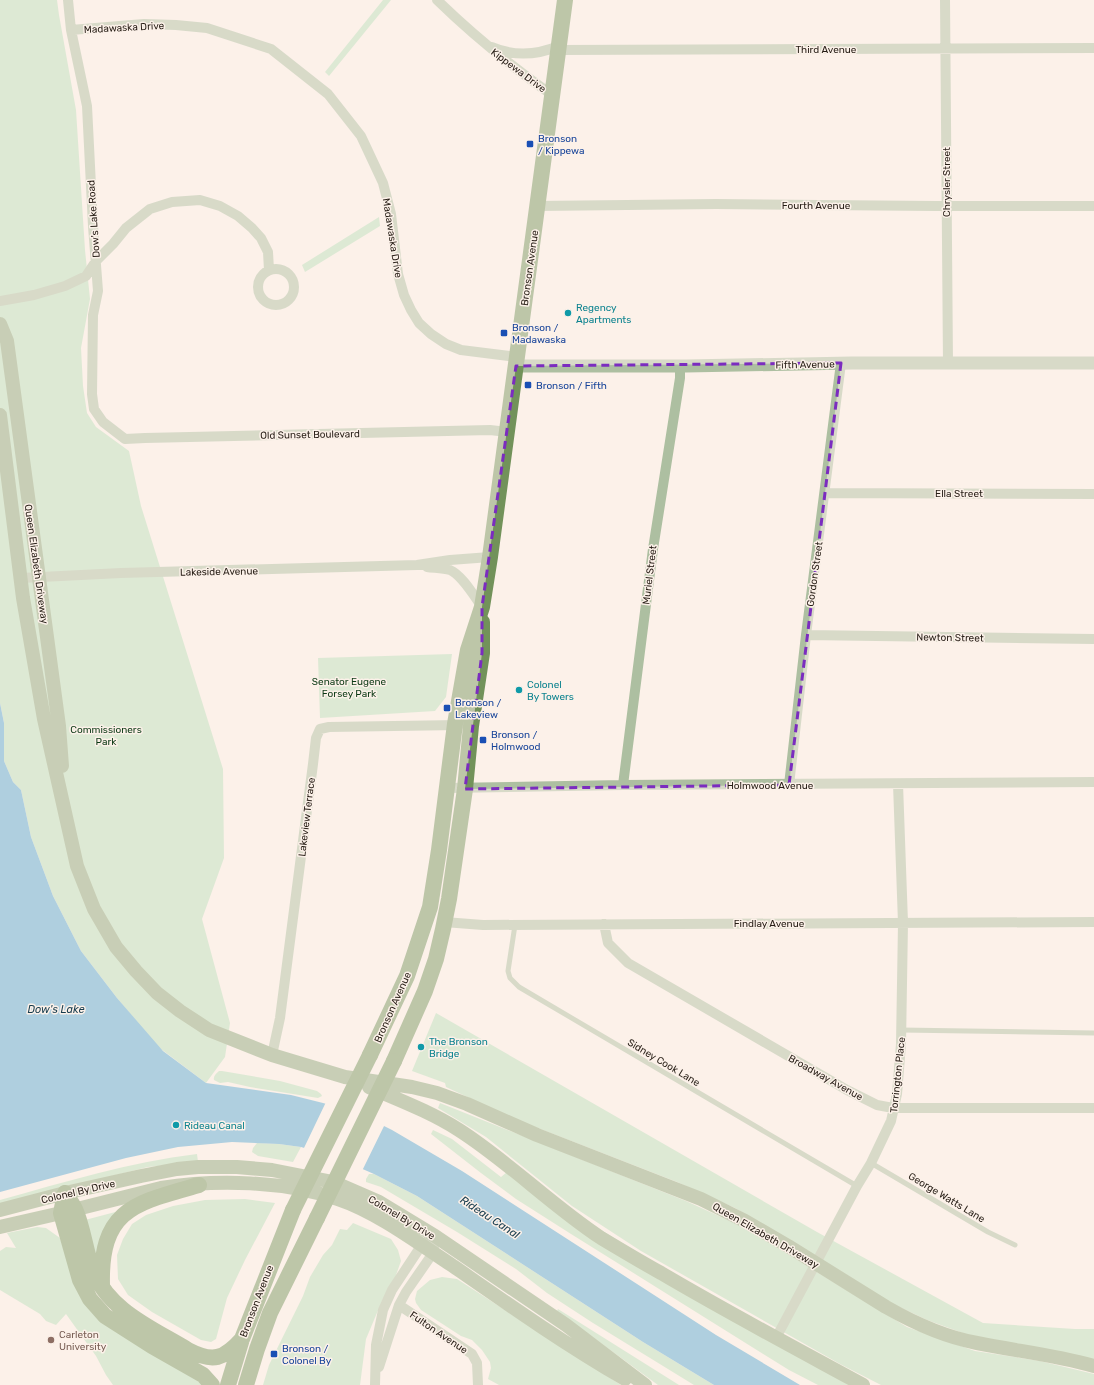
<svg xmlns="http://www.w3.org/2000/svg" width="1094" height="1385" viewBox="0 0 1094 1385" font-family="Rubik,sans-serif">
	<rect width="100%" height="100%" fill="#fcf1e9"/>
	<path fill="#b9e0bb" d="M 0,0 L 57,0 L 59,15 L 76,110 L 85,250 L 90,299 L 81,348 L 83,386 L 87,413 L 96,427 L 129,451 L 141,506 L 223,769 L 224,858 L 202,919 L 230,1023 L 225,1057 L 206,1083 L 157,1046 L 117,998 L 81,951 L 53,896 L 31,837 L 21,790 L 13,782 L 4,761 L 4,723 L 0,703 Z
		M 383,0 L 391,0 L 329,76 L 325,72 Z
		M 379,217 L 380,226 L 305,272 L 302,265 Z
		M 452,654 L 446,697 L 435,711 L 320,718 L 318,658 Z
		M 436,1013 L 817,1232 L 983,1323 L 1075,1329 L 1094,1329 L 1094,1360 L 971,1336 L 927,1320 L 891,1303 L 847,1275 L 735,1208 L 677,1182 L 512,1118 L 446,1087 L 445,1083 L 412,1071 Z
		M 219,1071 L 222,1071 L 280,1081 L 317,1091 L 321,1094 L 322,1096 L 318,1098 L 250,1087 L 228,1082 L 220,1083 L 214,1080 C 213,1076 216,1074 219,1071 Z
		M 440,1103 L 686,1201 L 743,1227 L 907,1327 L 975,1351 L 1040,1361 L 1094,1374 L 1094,1385 L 881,1385 L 840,1364 L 641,1251 L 572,1206 L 486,1137 L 438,1108 Z
		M 433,1130 L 452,1139 L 501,1177 L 507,1172 L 853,1385 L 818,1385 L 789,1370 L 571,1234 L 516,1199 L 481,1173 L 431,1134 Z
		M 257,1143 L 279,1144 L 301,1147 L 293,1162 L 258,1156 L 252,1152 L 253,1148 Z
		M 197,1154 L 198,1162 L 148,1167 L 0,1204 L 0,1200 C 65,1182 130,1162 197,1154 Z
		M 369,1174 L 374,1174 L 417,1196 L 643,1342 L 714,1385 L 694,1385 L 593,1323 L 547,1293 L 516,1269 L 457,1232 L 381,1187 L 366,1182 L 366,1179 Z
		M 245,1199 L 275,1203 L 245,1260 L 227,1298 L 216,1339 L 211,1342 L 201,1340 L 152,1312 L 128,1295 L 118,1279 L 117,1255 L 123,1239 L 132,1224 L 146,1215 L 173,1206 L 205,1200 Z
		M 119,1211 L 97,1262 L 85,1220 Z
		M 353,1223 L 391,1239 L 398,1250 L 401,1261 L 395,1278 L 382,1301 L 366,1339 L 360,1385 L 263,1385 L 269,1365 L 303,1296 L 310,1277 L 323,1255 L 332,1245 L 340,1229 L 347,1230 Z
		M 37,1227 L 46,1228 L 60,1238 L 75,1285 L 202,1381 L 202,1385 L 113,1385 L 106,1375 L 96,1356 L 66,1314 L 56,1325 L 46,1321 L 40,1314 L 0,1290 L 0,1251 L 6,1247 L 16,1248 L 7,1233 Z
		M 442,1277 L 457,1279 L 621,1385 L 499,1385 L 488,1379 L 491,1368 L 490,1362 L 482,1350 L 472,1340 L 461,1336 L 421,1310 L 416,1303 L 415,1299 L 417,1291 L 430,1280 Z
		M 558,1309 L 679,1385 L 658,1385 L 557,1311 Z"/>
	<path fill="#52a7d2" d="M 0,703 L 4,723 L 4,761 L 13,782 L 21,790 L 31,837 L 53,896 L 81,951 L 117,998 L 163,1051 L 206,1083 L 291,1095 L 323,1103 L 358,1113 L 392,1130 L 462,1171 L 716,1335 L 800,1385 L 714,1385 L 643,1342 L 417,1196 L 374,1174 L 335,1157 L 301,1147 L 279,1144 L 232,1142 L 178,1147 L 126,1158 L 0,1192 Z"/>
	<path fill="#fcf1e9" d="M 326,1102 L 358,1111 L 385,1124 L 362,1171 L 334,1159 L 303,1150 Z"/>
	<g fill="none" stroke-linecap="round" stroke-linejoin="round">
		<path stroke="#adbfa1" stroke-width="5" d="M 515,925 L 508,971 L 510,978 L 519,987 L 857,1186
			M 901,1030 L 1094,1033
			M 871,1163 L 988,1232 L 1015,1245"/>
		<path stroke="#adbfa1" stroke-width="10" d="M 68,0 L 71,30 L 87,106 L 93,226 L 98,291 L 93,315 L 92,394 L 94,409 L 103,422 L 125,439 L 145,438 L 490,430 L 507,432
			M 437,0 C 473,35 511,66 552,95
			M 945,0 L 948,364
			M 71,30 L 144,24 L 176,25 L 207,28 L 271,49 L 328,94 L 361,136 L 383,183 L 391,214 L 398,274 L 404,295 L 411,310 L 419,323 L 431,334 L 446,344 L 461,350 L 517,357
			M 492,47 C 515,57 537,55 559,46
			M 558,50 L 1094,48
			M 537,206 L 716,204 L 935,206 L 1094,206
			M258 287a18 18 0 1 1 36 0a18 18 0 1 1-36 0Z
			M 0,301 L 34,295 L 65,286 L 86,276 L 96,261 L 113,244 L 126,228 L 150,209 L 172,202 L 200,200 L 220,206 L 238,216 L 252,228 L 261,238 L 268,252 L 269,270
			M 825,493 L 1094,494
			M 427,567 C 434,568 443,568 450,570 C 462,575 474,596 482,607
			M 21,578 L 121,573 L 417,565 L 450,560 L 490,557
			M 806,635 L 1094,639
			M 623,785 L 653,549 L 680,378 L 680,365
			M 789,785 L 806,635 L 841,363
			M 447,788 L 623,785 L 1094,782
			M 444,922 L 483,925 L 1094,922
			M 604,924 L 608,943 L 628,963 L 847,1090 L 877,1105 L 893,1108 L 1094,1108
			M 272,1055 L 280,1018 L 313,764 L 316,738 L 320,729 L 329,727 L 459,725
			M 399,1305 L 472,1354 L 477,1363 L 478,1385
			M 776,1338 L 857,1186 L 871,1163 L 891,1121 L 897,1094 L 901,1044 L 903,923 L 898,784
			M 379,1367 L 399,1305 L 406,1292 L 433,1253 L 434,1247
			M 375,1385 L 376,1345 L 383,1310 L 392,1290 L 421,1246 L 435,1236"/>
		<path stroke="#adbfa1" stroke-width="13" d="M 516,366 L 686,366 L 852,363 L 1094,363"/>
		<path stroke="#8ba578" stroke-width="14" d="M 0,324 L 7,341 L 59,726 L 62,766
			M 0,415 L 23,598 L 44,719 L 77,866 L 94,909 L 116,947 L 136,971 L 157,993 L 180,1011 L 209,1030 L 272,1055 L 345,1077 L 412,1087 L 437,1093 L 467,1104 L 537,1135 L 701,1199 L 745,1221 L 788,1246 L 886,1307 C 914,1323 945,1337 977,1343 C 1016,1351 1056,1355 1094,1366
			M 369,1087 C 399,1100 431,1112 459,1130 C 509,1162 551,1205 601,1238 C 621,1250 641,1262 661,1273 C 727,1312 795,1348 863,1385
			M 0,1210 L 65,1193 L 141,1176 L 177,1169 L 198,1167 L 237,1167 L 272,1170 L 333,1182 L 379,1202 L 435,1236 L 566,1325 L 645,1385
			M 0,1227 L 61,1213 L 161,1188 C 217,1179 284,1181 338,1199 C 377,1212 418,1243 453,1266 C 509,1305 566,1345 625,1379"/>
		<path stroke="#72925a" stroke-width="16" d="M 370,1055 L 407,976 L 430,907 L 439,850 L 455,724 L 468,650 L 482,607 L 490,557 L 565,0
			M 394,1061 L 425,991 L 436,959 L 443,929 L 449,899 L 465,789 L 471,726 L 482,653 L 482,622
			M 65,1193 C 68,1198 72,1203 75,1209 C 83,1227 85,1249 92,1268 C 108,1311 152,1328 188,1350 C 213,1363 224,1359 242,1339
			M 65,1193 L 61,1213 L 80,1280 L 90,1299 L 105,1316 L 152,1346 L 203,1375 L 212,1385
			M 102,1285 C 100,1208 136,1203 199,1185
			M 228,1385 L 242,1339 L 293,1210
			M 246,1385 L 257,1349 L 270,1313 L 317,1218"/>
		<path stroke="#72925a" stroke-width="16" d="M 293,1210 L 370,1055
			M 317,1218 L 394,1061"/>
	</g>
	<path d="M0 0H1094V1385H0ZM 841,363 L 789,785 L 465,789 L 482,653 L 482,607 L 516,366 Z" fill="#fcf1e9" fill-opacity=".55" fill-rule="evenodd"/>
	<path fill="none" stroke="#7b2cbf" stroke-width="3" stroke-dasharray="8 5" stroke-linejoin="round" d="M 841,363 L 789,785 L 465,789 L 482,653 L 482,607 L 516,366 Z"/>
	<g fill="#1a4fb4" stroke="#fcf1e9" stroke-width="1.5">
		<rect x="526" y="140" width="8" height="8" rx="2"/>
		<rect x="500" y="329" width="8" height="8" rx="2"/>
		<rect x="524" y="381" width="8" height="8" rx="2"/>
		<rect x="443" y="704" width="8" height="8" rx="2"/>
		<rect x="479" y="736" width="8" height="8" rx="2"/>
		<rect x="270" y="1350" width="8" height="8" rx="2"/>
	</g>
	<g fill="#0f9aa8" stroke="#fcf1e9" stroke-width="1.5">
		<circle cx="568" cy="313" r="4"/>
		<circle cx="519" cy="690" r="4"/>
		<circle cx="421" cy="1047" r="4"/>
		<circle cx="176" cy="1125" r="4"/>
	</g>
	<circle fill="#8d6e63" stroke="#fcf1e9" stroke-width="1.5" cx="51" cy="1340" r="4"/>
	<g text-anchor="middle" stroke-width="3" stroke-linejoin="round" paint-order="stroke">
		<g font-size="10" fill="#251c14" stroke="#fcf1e9">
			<text transform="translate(124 27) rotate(-3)" y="4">Madawaska Drive</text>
			<text x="826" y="53">Third Avenue</text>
			<text transform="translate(519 70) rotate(37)" y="4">Kippewa Drive</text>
			<text transform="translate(946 182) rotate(-90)" y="4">Chrysler Street</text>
			<text x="816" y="209">Fourth Avenue</text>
			<text transform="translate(93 219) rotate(-94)" y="4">Dow's Lake Road</text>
			<text transform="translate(393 238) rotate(81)" y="4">Madawaska Drive</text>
			<text transform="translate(529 268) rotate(-82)" y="4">Bronson Avenue</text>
			<text transform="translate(805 364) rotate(-1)" y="4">Fifth Avenue</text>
			<text transform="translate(310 434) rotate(-1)" y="4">Old Sunset Boulevard</text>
			<text x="959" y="497">Ella Street</text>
			<text transform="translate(37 564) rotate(82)" y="4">Queen Elizabeth Driveway</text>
			<text transform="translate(219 571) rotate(-1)" y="4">Lakeside Avenue</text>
			<text transform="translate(814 574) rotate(-82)" y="4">Gordon Street</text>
			<text transform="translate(649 575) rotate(-83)" y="4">Muriel Street</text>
			<text transform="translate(950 637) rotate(1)" y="4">Newton Street</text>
			<text x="770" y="789">Holmwood Avenue</text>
			<text transform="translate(306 817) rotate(-83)" y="4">Lakeview Terrace</text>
			<text x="769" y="927">Findlay Avenue</text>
			<text transform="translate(392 1007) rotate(-66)" y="4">Bronson Avenue</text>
			<text transform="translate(664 1062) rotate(31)" y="4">Sidney Cook Lane</text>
			<text transform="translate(897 1075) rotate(-84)" y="4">Torrington Place</text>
			<text transform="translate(826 1077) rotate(29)" y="4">Broadway Avenue</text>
			<text transform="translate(78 1191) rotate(-13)" y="4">Colonel By Drive</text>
			<text transform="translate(947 1197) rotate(31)" y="4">George Watts Lane</text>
			<text transform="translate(402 1217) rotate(31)" y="4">Colonel By Drive</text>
			<text transform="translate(766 1235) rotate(30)" y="4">Queen Elizabeth Driveway</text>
			<text transform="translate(256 1301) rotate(-69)" y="4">Bronson Avenue</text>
			<text transform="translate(439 1332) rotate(34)" y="4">Fulton Avenue</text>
		</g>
		<g font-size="10" fill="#164399" stroke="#fcf1e9" text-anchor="start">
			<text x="538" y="142">Bronson<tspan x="538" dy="12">/ Kippewa</tspan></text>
			<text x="512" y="331">Bronson /<tspan x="512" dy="12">Madawaska</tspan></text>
			<text x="536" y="389">Bronson / Fifth</text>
			<text x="455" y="706">Bronson /<tspan x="455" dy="12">Lakeview</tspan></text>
			<text x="491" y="738">Bronson /<tspan x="491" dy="12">Holmwood</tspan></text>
			<text x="282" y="1352">Bronson /<tspan x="282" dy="12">Colonel By</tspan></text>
		</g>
		<g font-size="10" fill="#0d838f" stroke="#fcf1e9" text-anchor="start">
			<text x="576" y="311">Regency<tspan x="576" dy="12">Apartments</tspan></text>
			<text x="527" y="688">Colonel<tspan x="527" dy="12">By Towers</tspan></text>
			<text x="429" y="1045">The Bronson<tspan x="429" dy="12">Bridge</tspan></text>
			<text x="184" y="1129">Rideau Canal</text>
		</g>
		<g font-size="10" fill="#0c3a15" stroke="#fcf1e9">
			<text x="349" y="685">Senator Eugene<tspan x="349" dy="12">Forsey Park</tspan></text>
			<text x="106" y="733">Commissioners<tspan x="106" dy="12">Park</tspan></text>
		</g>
		<g font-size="10" fill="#785e54" stroke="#fcf1e9" text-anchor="start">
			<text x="59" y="1338">Carleton<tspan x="59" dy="12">University</tspan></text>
		</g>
		<g font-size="11" font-style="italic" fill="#163c4e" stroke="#fcf1e9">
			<text x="56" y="1013">Dow's Lake</text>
			<text transform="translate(490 1217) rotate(33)" y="4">Rideau Canal</text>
		</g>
	</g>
</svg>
